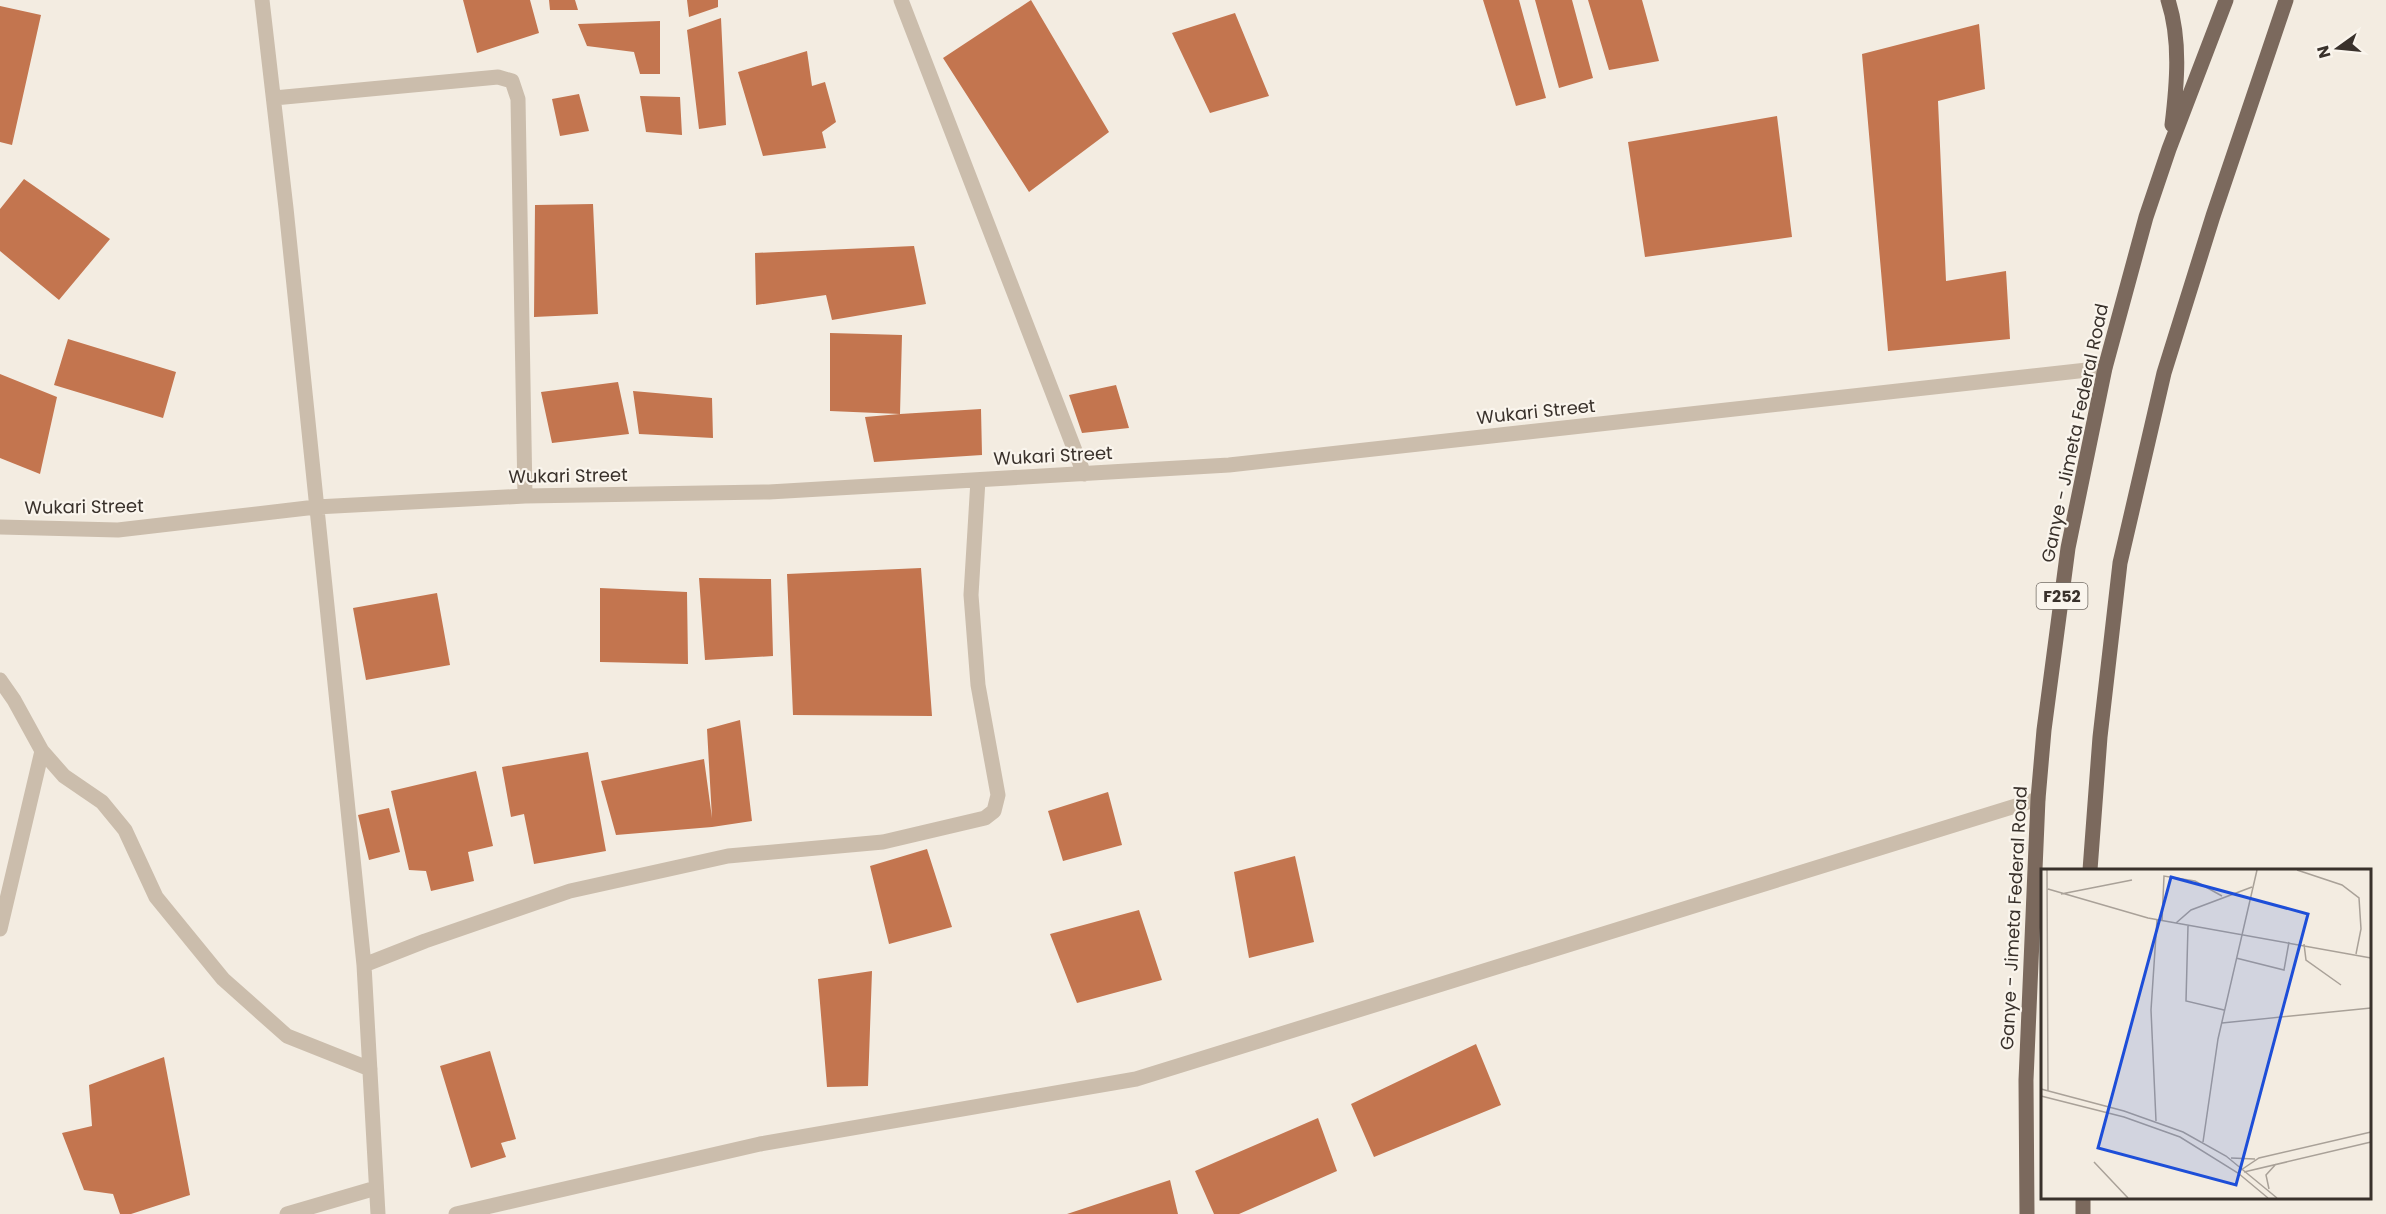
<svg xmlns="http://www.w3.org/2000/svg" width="2386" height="1214" viewBox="0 0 2386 1214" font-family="Poppins,sans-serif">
	<rect width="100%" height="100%" fill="#f3ece1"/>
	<path fill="#c3754f" d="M 463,0 L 530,0 L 539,33 L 477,53 Z
		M 549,0 L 575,0 L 578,10 L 550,10 Z
		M 687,0 L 718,0 L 718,7 L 689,17 Z
		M 1031,0 L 1109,132 L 1029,192 L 943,58 Z
		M 1483,0 L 1519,0 L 1546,98 L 1516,106 Z
		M 1535,0 L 1572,0 L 1593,78 L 1559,88 Z
		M 1588,0 L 1642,0 L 1659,61 L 1609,70 Z
		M 0,6 L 41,15 L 12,145 L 0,142 Z
		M 1235,13 L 1269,96 L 1210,113 L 1172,33 Z
		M 721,18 L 726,125 L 699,129 L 687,30 Z
		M 660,21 L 660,74 L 640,74 L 634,52 L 587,46 L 578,24 Z
		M 1979,24 L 1985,89 L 1938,101 L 1946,281 L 2006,271 L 2010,339 L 1888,351 L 1862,54 Z
		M 807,51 L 812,86 L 825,82 L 836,122 L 822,132 L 826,148 L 763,156 L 738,72 Z
		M 579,94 L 589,131 L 560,136 L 552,99 Z
		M 640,96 L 680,97 L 682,135 L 646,132 Z
		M 1777,116 L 1792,237 L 1645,257 L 1628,142 Z
		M 24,179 L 110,239 L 59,300 L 0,251 L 0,209 Z
		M 593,204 L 598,314 L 534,317 L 535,205 Z
		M 914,246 L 926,304 L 832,320 L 826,295 L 756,305 L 755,253 Z
		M 830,333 L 902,335 L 900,414 L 981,409 L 982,455 L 874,462 L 865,417 L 900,414 L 830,411 Z
		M 68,339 L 176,372 L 163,418 L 54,385 Z
		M 0,374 L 57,397 L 40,474 L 0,458 Z
		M 618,382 L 629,434 L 552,443 L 541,392 Z
		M 1116,385 L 1129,428 L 1082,433 L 1069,395 Z
		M 633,391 L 712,398 L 713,438 L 639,434 Z
		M 921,568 L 932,716 L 793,715 L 787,574 Z
		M 699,578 L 771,579 L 773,656 L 705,660 Z
		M 600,588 L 687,592 L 688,664 L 600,662 Z
		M 437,593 L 450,665 L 366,680 L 353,608 Z
		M 740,720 L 752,821 L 712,827 L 616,835 L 601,781 L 704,759 L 712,818 L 707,729 Z
		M 588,752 L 606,851 L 534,864 L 524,814 L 511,817 L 502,767 Z
		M 476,771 L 493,846 L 468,852 L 474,881 L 431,891 L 426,871 L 409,870 L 391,791 Z
		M 1108,792 L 1122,845 L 1063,861 L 1048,811 Z
		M 389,808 L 400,852 L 369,860 L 358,815 Z
		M 927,849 L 952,927 L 889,944 L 870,866 Z
		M 1295,856 L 1314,942 L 1249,958 L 1234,872 Z
		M 1139,910 L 1162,980 L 1077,1003 L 1050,934 Z
		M 872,971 L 868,1086 L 827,1087 L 818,979 Z
		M 1476,1044 L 1501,1105 L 1374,1157 L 1351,1104 Z
		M 490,1051 L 516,1139 L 501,1143 L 506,1157 L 471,1168 L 440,1066 Z
		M 164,1057 L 190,1195 L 131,1214 L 120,1214 L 113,1194 L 84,1190 L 62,1133 L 92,1126 L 89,1085 Z
		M 1318,1118 L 1337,1171 L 1239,1214 L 1214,1214 L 1195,1171 Z
		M 1170,1180 L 1178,1214 L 1067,1214 Z"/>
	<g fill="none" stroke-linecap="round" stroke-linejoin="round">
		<path stroke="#cbbdac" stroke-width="15" d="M 262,0 L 286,208 L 364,965 L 378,1214
			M 901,0 L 1084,474
			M 274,98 L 498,77 L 512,81 L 518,99 L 525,496
			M 0,527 L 118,530 L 316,507 L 525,496 L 769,492 L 1229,465 L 2105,368
			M 0,680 L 14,700 L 42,751 L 64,776 L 102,802 L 125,830 L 156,897 L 223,979 L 287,1036 L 370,1069
			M 0,929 L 42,751
			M 364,965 L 425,941 L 570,891 L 728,856 L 883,842 L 985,818 L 994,811 L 998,795 L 978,685 L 971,595 L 978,480
			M 287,1214 L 376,1188
			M 456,1214 L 760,1144 L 1136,1079 L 2038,799"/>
		<path stroke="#7b695d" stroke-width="15" d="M 2168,0 C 2181,40 2177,84 2172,125
			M 2090,870 L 2100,737 L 2120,563 L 2164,373 L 2213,216 L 2286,0
			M 2083,1198 L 2083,1214
			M 2027,1214 L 2026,1080 L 2038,799 L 2044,730 L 2068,548 L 2105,368 L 2146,217 L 2169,149 L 2226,0"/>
	</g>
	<g text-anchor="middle" stroke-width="4.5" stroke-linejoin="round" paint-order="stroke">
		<rect fill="#faf5ed" stroke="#736c65" stroke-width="1.5" x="2036.5" y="583" width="51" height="26" rx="4.5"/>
		<g font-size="16" font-weight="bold" fill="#39312b">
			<text x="2062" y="602">F252</text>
		</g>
		<g font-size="18" fill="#39312b" stroke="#faf5ed">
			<text transform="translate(1536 412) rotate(-6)" y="6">Wukari Street</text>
			<text transform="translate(2075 433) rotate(-78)" y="6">Ganye - Jimeta Federal Road</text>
			<text transform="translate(1053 456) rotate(-3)" y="6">Wukari Street</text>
			<text transform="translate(568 476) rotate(-1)" y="6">Wukari Street</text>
			<text transform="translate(84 507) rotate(-1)" y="6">Wukari Street</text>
			<text transform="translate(2014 918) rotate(-87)" y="6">Ganye - Jimeta Federal Road</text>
		</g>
	</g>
	<g transform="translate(2041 869)">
		<rect width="330" height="330" fill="#f3ece1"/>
		<path fill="none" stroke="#a9a198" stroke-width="1.5" d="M 6,1 L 7,222M 256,1 L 301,16 L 318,29 L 320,60 L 315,85M 7,20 L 107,49 L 330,89M 20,25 L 91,11M 121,52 L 123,7 L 154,12 L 181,27M 135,54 L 150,41 L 211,18M 147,57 L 145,132 L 183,141M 263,75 L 265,91 L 300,116M 195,89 L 243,101 L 248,73M 181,154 L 330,139M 0,220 L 83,242 L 142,263 L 185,287 L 236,329M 0,227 L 83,248 L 139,268 L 197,304 L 227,329M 115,252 L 110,141 L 116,51M 162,273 L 177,170 L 216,1M 190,289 L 214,290M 53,293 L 87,329M 200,301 L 218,289 L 330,263M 203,303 L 330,273M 228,320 L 225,306 L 235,295"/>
		<path fill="#1d4ed8" fill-opacity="0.15" stroke="#1d4ed8" stroke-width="3" d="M 130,8 L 267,45 L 195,316 L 57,279 Z"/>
		<rect width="330" height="330" fill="none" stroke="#39312b" stroke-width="3"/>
	</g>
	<g transform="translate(2338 48) rotate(255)" stroke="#faf5ed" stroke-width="4.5" paint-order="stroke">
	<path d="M0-4.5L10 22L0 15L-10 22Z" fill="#39312b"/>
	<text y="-9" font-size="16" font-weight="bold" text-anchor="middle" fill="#39312b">N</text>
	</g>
</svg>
